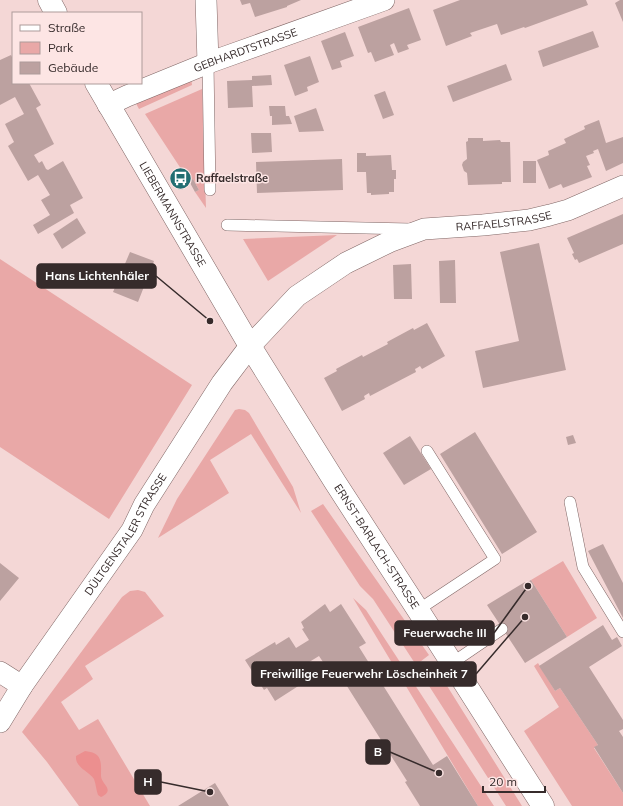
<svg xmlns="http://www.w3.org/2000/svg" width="623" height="806" viewBox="0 0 623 806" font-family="Mulish,sans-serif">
	<rect width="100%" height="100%" fill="#f4d7d6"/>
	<path fill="#e9a8a7" d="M 191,77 L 192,85 L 139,109 L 133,98 Z
		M 202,89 L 206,208 L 195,192 L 199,190 L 193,179 L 189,181 L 145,114 Z
		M 337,235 L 268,281 L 243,239 Z
		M 0,259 L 192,385 L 109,519 L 0,447 Z
		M 239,409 L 245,410 L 249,413 L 293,487 L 301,513 L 251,434 L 210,460 L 229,493 L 158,538 L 177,499 L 235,410 Z
		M 323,504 L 429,655 L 416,665 L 373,599 L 360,586 L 311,511 Z
		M 563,561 L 597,618 L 567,637 L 531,580 Z
		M 138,590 L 145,592 L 164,616 L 85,666 L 93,679 L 61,702 L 79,730 L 98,719 L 150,806 L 79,806 L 47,762 L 22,732 L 122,597 L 130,591 Z
		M 353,598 L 366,610 L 494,806 L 478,806 Z
		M 538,663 L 555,691 L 560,688 L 598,745 L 594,748 L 623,793 L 623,806 L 572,806 L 524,731 L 559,707 L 534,666 Z
		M 434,665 L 522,806 L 506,806 L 422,675 Z"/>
	<path fill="#ec8f8f" d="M 85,751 C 103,753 101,762 101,776 C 101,784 116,790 101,797 L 98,795 C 96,790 96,784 94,779 C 89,771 75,768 76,756 Z"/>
	<path fill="#bca1a0" d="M 240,0 L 301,0 L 287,6 L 287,7 L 255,17 L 250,3 L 242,5 Z
		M 460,0 L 586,0 L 588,5 L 525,28 L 524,27 L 501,35 L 497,24 L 470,33 L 472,36 L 446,46 L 433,10 Z
		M 620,0 L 623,0 L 623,22 L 615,3 Z
		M 409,8 L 421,40 L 407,45 L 409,49 L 398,53 L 394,43 L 390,45 L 394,55 L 375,62 L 371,52 L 368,53 L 358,27 Z
		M 593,31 L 599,47 L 543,67 L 538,51 Z
		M 345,32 L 354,56 L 340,61 L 342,67 L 332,70 L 321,41 Z
		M 11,55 L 13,59 L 13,83 L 29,83 L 41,105 L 36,108 L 54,144 L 34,155 L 39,163 L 42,161 L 46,169 L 48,170 L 63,161 L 83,198 L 70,205 L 74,213 L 38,234 L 33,225 L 50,215 L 41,200 L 50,195 L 38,175 L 28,181 L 8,146 L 14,142 L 5,124 L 24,114 L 15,97 L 0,105 L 0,60 Z
		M 310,56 L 319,82 L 307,87 L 308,91 L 295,96 L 284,65 Z
		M 506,64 L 512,80 L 453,102 L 447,86 Z
		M 271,75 L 272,85 L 252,86 L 253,107 L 228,108 L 227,81 L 252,80 L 252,76 Z
		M 385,91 L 394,115 L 383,119 L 374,95 Z
		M 269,106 L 285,106 L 286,116 L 289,116 L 292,124 L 272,125 L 272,116 L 270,116 Z
		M 316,108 L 324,131 L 299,132 L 294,116 Z
		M 599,120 L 606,143 L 623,137 L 623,163 L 606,171 L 598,149 L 593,151 L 594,153 L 586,156 L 590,165 L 587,166 L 592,177 L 563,188 L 561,184 L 549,189 L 537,160 L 549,155 L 548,151 L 566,143 L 564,139 L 585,129 L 584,126 Z
		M 251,133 L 271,133 L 272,152 L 252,153 Z
		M 468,138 L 483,138 L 483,141 L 500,140 L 501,142 L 510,142 L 511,182 L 502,182 L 502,184 L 468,185 L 467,173 L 464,171 L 462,165 L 463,162 L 467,159 L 466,142 L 468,141 Z
		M 357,153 L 366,153 L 366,156 L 391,155 L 392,170 L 396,170 L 396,179 L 394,179 L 394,192 L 389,192 L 389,194 L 371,195 L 371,193 L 367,193 L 366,172 L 357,172 Z
		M 342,159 L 343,190 L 257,193 L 256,162 Z
		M 523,161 L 536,161 L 536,183 L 523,183 Z
		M 193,179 L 199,190 L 195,192 L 189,181 Z
		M 623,214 L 623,244 L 579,263 L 577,259 L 575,260 L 572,254 L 574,253 L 567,238 Z
		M 77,218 L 86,233 L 62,249 L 53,234 Z
		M 539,243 L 566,370 L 483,388 L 475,351 L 519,341 L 500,252 Z
		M 130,252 L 154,261 L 138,302 L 113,292 Z
		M 455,260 L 456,303 L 440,303 L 439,261 Z
		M 411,264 L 412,299 L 394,299 L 393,265 Z
		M 427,323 L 445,356 L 422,369 L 420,366 L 417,368 L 415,369 L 416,372 L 370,396 L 369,393 L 364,396 L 365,399 L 342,411 L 324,378 L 337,371 L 336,369 L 362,355 L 363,357 L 388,344 L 387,342 L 413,328 L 414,330 Z
		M 475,432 L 537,532 L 502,554 L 440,454 Z
		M 573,435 L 576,443 L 568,445 L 566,437 Z
		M 410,436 L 431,469 L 404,485 L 383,453 Z
		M 603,544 L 623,583 L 623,618 L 588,551 Z
		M 0,563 L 19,578 L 0,601 Z
		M 531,580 L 567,637 L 525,663 L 487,605 L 525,582 L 526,583 Z
		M 325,604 L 330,612 L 341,604 L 366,643 L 359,647 L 433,765 L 447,756 L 478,806 L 420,806 L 405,782 L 407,781 L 333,664 L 327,668 L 319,656 L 306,664 L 314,676 L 275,701 L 267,688 L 264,690 L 245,660 L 275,642 L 276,645 L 289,637 L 296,648 L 309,640 L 302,629 L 304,628 L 301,622 Z
		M 603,625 L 612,640 L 617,637 L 622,646 L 589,667 L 623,720 L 623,729 L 619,731 L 623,737 L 623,793 L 594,747 L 598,745 L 560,688 L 555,691 L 539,666 Z
		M 215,783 L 229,806 L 178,806 Z"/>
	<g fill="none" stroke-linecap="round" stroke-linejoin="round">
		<defs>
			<path id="service" d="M 208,63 L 210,190
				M 227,225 L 410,229
				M 570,502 L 583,567 L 623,632
				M 418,610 L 495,559 L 427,451
				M 452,663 L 502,629"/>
			<g id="minor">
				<path d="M 206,0 L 208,63"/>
				<path id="s1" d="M 108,105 L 127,96 L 208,63 L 384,0"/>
				<path d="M 0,672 L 22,686"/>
				<path id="s2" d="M 0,722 L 22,686 L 132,530 L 144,505 L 222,383 L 250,346 L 297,296 L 346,263 L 389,242 L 424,229 L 483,225 L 529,220 L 550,215 L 568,210 L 623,186"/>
			</g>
			<g id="secondary">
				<path d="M 49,0 L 56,13"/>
				<path id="s3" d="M 96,83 L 250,346 L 335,482 L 418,610 L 543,806"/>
			</g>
		</defs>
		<use href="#service" stroke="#806766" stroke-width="12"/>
		<use href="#minor" stroke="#806766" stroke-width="22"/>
		<use href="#secondary" stroke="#806766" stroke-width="23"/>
		<use href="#service" stroke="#fff" stroke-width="11"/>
		<use href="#minor" stroke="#fff" stroke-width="21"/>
		<use href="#secondary" stroke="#fff" stroke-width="22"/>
	</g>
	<defs>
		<symbol id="bus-disc" viewBox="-11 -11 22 22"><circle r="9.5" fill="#226e72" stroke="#fde5e4"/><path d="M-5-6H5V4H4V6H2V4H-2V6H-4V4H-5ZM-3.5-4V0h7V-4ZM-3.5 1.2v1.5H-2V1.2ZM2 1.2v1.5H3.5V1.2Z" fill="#fff"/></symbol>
	</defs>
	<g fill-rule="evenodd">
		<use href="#bus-disc" x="168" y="166" width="25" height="25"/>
	</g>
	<g text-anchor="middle" stroke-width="3" stroke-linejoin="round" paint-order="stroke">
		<g font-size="11" fill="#362b2b" stroke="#fde5e4">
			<text dy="4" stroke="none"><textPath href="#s1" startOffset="148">GEBHARDTSTRASSE</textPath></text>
			<text dy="4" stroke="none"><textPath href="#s3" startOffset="152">LIEBERMANNSTRASSE</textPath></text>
			<text dy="4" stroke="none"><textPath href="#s2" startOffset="745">RAFFAELSTRASSE</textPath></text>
			<text dy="4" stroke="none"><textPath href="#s2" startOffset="226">DÜLTGENSTALER STRASSE</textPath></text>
			<text dy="4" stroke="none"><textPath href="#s3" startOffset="542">ERNST-BARLACH-STRASSE</textPath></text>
		</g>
		<g font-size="11" font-weight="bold" fill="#362b2b" stroke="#fde5e4" text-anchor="start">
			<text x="196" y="182">Raffaelstraße</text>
		</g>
	</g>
	<path fill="none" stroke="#362b2b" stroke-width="1.5" d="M210 321L156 276M528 586L494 633M525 617L476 674M439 773L390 752M210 792L161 782"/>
	<g fill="#362b2b" stroke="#fde5e4" stroke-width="1.5">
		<circle cx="210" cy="321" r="4"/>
		<circle cx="528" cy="586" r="4"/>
		<circle cx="525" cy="617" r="4"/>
		<circle cx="439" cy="773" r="4"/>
		<circle cx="210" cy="792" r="4"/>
	</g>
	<g fill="#362b2b" stroke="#362b2b" stroke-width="1.5">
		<rect x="37" y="264" width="119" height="24" rx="4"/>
		<rect x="395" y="621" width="99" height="24" rx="4"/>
		<rect x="252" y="662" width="224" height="24" rx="4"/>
		<rect x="366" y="740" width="24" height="24" rx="4"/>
		<rect x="135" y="770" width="26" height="24" rx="4"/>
	</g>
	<g font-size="12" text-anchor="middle" font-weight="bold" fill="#fff">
		<text x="97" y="280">Hans Lichtenhäler</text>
		<text x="445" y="637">Feuerwache III</text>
		<text x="364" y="678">Freiwillige Feuerwehr Löscheinheit 7</text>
		<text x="378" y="756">B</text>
		<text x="148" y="786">H</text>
	</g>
	<rect x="12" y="12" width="130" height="72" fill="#fde5e4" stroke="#ad9b9a"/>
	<rect x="20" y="25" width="20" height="6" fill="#ffffff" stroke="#ad9b9a"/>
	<text x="48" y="32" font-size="12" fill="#362b2b">Straße</text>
	<rect x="20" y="42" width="20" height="12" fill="#e9a8a7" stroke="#ad9b9a"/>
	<text x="48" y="52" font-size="12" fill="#362b2b">Park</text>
	<rect x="20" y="62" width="20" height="12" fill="#bca1a0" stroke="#ad9b9a"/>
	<text x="48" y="72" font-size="12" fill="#362b2b">Gebäude</text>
	<path d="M483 786v6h62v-6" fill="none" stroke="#362b2b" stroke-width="2"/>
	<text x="489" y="786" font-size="12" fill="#362b2b" stroke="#fde5e4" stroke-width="3" paint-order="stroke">20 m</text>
</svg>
